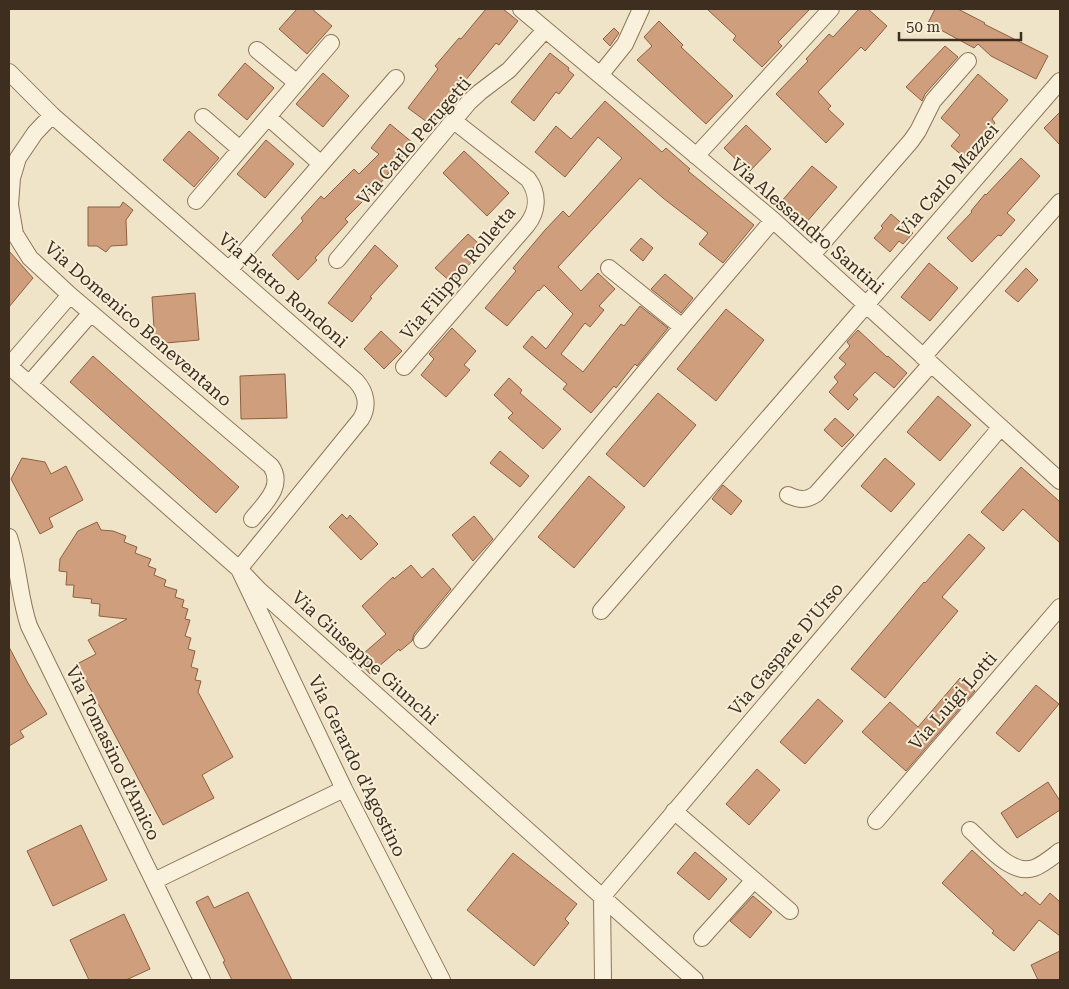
<svg xmlns="http://www.w3.org/2000/svg" width="1069" height="989" viewBox="0 0 1069 989" font-family="'Roboto Serif',serif">
	<rect width="100%" height="100%" fill="#f0e4c8"/>
	<path fill="#cf9f7d" stroke="#8d5f41" d="M 297,9 L 312,9 L 332,26 L 307,54 L 279,29 Z
		M 486,9 L 503,9 L 518,21 L 499,45 L 496,43 L 446,104 L 447,105 L 431,125 L 408,108 L 438,69 L 435,66 L 459,38 L 461,39 Z
		M 707,9 L 810,9 L 778,42 L 782,46 L 762,67 L 733,40 L 736,36 Z
		M 859,9 L 868,9 L 887,26 L 865,51 L 861,47 L 818,92 L 831,106 L 828,109 L 844,124 L 826,143 L 776,94 L 808,61 L 806,59 L 829,34 L 833,37 Z
		M 935,9 L 958,9 L 985,23 L 984,24 L 1048,56 L 1036,79 L 991,56 L 978,44 L 974,48 L 928,23 Z
		M 659,21 L 683,45 L 681,47 L 733,96 L 706,124 L 637,60 L 652,46 L 644,37 Z
		M 614,28 L 619,33 L 610,46 L 603,39 Z
		M 945,46 L 958,57 L 925,94 L 922,101 L 906,87 Z
		M 550,53 L 569,68 L 568,70 L 574,75 L 559,94 L 556,92 L 534,121 L 511,102 Z
		M 245,63 L 274,88 L 247,120 L 218,95 Z
		M 323,73 L 349,96 L 323,127 L 296,104 Z
		M 978,74 L 1008,100 L 992,119 L 995,123 L 965,158 L 951,146 L 960,135 L 941,118 Z
		M 605,101 L 662,152 L 666,148 L 690,169 L 688,171 L 754,225 L 723,263 L 699,244 L 708,233 L 663,198 L 640,178 L 558,267 L 581,291 L 598,273 L 615,289 L 599,306 L 604,310 L 590,327 L 585,323 L 561,354 L 583,372 L 621,324 L 624,326 L 640,306 L 668,328 L 637,366 L 635,364 L 616,388 L 614,386 L 591,413 L 563,389 L 567,384 L 523,347 L 532,336 L 546,349 L 573,314 L 544,285 L 539,291 L 538,290 L 507,326 L 485,308 L 516,271 L 513,268 L 545,230 L 563,211 L 569,217 L 622,158 L 598,137 L 565,177 L 535,152 L 556,126 L 571,139 Z
		M 1060,112 L 1060,145 L 1044,128 Z
		M 390,124 L 413,143 L 379,185 L 345,219 L 348,222 L 315,258 L 317,260 L 298,280 L 272,255 L 303,221 L 301,218 L 321,196 L 324,199 L 354,169 L 359,174 L 379,154 L 371,148 Z
		M 746,125 L 771,149 L 749,172 L 724,148 Z
		M 189,131 L 219,158 L 194,187 L 163,160 Z
		M 266,140 L 294,164 L 265,198 L 237,174 Z
		M 464,151 L 509,193 L 487,216 L 443,173 Z
		M 1021,158 L 1040,176 L 1007,213 L 1015,220 L 1001,236 L 998,235 L 972,262 L 947,238 L 972,212 L 971,211 L 985,194 L 986,195 Z
		M 812,166 L 837,187 L 805,224 L 780,203 Z
		M 123,202 L 133,210 L 126,220 L 127,245 L 111,246 L 106,252 L 97,246 L 88,246 L 88,207 L 120,207 Z
		M 891,214 L 913,233 L 903,244 L 899,241 L 890,252 L 874,238 L 883,228 L 881,226 Z
		M 468,234 L 478,243 L 473,248 L 479,254 L 452,283 L 435,268 Z
		M 641,238 L 653,248 L 643,261 L 630,250 Z
		M 375,245 L 398,266 L 370,297 L 372,298 L 352,322 L 328,303 Z
		M 9,251 L 33,278 L 9,307 Z
		M 929,263 L 958,288 L 930,321 L 901,297 Z
		M 1026,268 L 1038,280 L 1018,302 L 1005,291 Z
		M 665,274 L 693,298 L 681,313 L 651,289 Z
		M 195,293 L 199,340 L 155,344 L 152,297 Z
		M 726,309 L 764,340 L 716,401 L 677,369 Z
		M 452,328 L 476,351 L 464,365 L 470,370 L 446,397 L 421,375 L 434,359 L 429,354 Z
		M 858,330 L 887,357 L 888,356 L 907,373 L 894,388 L 875,372 L 853,395 L 858,399 L 848,410 L 829,392 L 838,382 L 834,377 L 846,364 L 839,358 L 850,346 L 847,342 Z
		M 381,331 L 402,351 L 384,369 L 364,349 Z
		M 93,356 L 239,487 L 216,513 L 70,382 Z
		M 285,374 L 287,418 L 241,419 L 240,376 Z
		M 509,378 L 522,390 L 520,393 L 561,429 L 543,449 L 508,418 L 513,413 L 494,395 Z
		M 658,393 L 696,425 L 644,487 L 606,454 Z
		M 938,396 L 971,425 L 940,461 L 907,432 Z
		M 835,418 L 854,435 L 842,447 L 824,430 Z
		M 500,451 L 529,476 L 520,487 L 490,463 Z
		M 22,458 L 45,462 L 51,474 L 66,466 L 83,500 L 49,518 L 53,527 L 40,534 L 11,479 Z
		M 885,458 L 915,484 L 891,512 L 861,486 Z
		M 1021,467 L 1060,502 L 1060,543 L 1023,509 L 1003,531 L 981,512 Z
		M 589,476 L 625,507 L 574,568 L 538,537 Z
		M 723,485 L 742,501 L 731,515 L 712,499 Z
		M 342,514 L 347,519 L 350,515 L 378,544 L 361,560 L 329,527 Z
		M 474,516 L 493,539 L 473,561 L 452,535 Z
		M 97,522 L 101,530 L 113,531 L 126,536 L 124,542 L 137,547 L 135,553 L 151,559 L 148,566 L 156,569 L 154,575 L 166,580 L 164,586 L 177,590 L 175,597 L 184,600 L 182,607 L 188,609 L 185,619 L 190,620 L 185,636 L 191,638 L 188,649 L 195,651 L 191,667 L 198,669 L 195,680 L 201,681 L 198,692 L 233,757 L 202,775 L 214,798 L 163,825 L 77,664 L 96,654 L 88,640 L 127,619 L 99,616 L 100,604 L 91,603 L 92,599 L 73,597 L 74,585 L 66,585 L 67,572 L 59,571 L 60,559 L 78,531 Z
		M 969,534 L 985,548 L 942,597 L 958,611 L 885,698 L 851,669 L 924,582 L 925,583 Z
		M 411,565 L 422,578 L 433,568 L 451,589 L 414,634 L 412,641 L 400,651 L 399,649 L 370,674 L 357,659 L 386,634 L 362,606 L 393,577 L 394,579 Z
		M 9,647 L 28,683 L 47,714 L 20,731 L 24,737 L 9,746 Z
		M 960,678 L 975,691 L 906,771 L 862,732 L 890,702 L 918,727 Z
		M 1036,685 L 1059,704 L 1019,752 L 996,733 Z
		M 818,699 L 843,721 L 805,764 L 780,742 Z
		M 757,769 L 780,790 L 749,825 L 726,804 Z
		M 1048,782 L 1060,801 L 1060,810 L 1017,838 L 1001,813 Z
		M 81,825 L 107,880 L 53,906 L 27,851 Z
		M 972,850 L 1022,896 L 1025,892 L 1040,905 L 1050,893 L 1060,902 L 1060,936 L 1039,920 L 1014,951 L 992,933 L 994,931 L 942,883 Z
		M 695,852 L 727,879 L 709,900 L 677,873 Z
		M 513,853 L 577,904 L 565,919 L 569,923 L 534,966 L 467,910 Z
		M 248,892 L 292,980 L 232,980 L 223,962 L 225,961 L 196,902 L 208,896 L 214,908 Z
		M 753,896 L 772,912 L 750,938 L 730,921 Z
		M 124,914 L 150,969 L 126,980 L 89,980 L 70,940 Z
		M 1060,951 L 1060,980 L 1038,980 L 1031,965 Z"/>
	<g fill="none" stroke-linecap="round" stroke-linejoin="round">
		<defs>
			<path id="minor" d="M 521,9 L 773,220 L 1060,481
				M 257,50 L 297,83
				M 9,72 L 52,115 L 356,381 C 366,392 369,406 361,419 L 239,569 L 344,789 L 442,980
				M 600,75 L 625,44 L 641,9
				M 52,115 L 35,133 L 18,158 L 12,178 L 10,205 L 15,234 L 30,258 L 70,295 L 271,466 C 285,486 264,504 252,519
				M 203,117 L 240,149
				M 268,117 L 321,164
				M 696,156 L 831,9
				M 196,201 L 331,43
				M 812,255 L 911,141 L 918,131 L 933,101 L 968,61
				M 337,260 L 469,102 L 480,92 L 509,70 L 545,30
				M 609,268 L 682,327
				M 229,270 L 396,78
				M 923,357 L 1060,202
				M 9,366 L 239,569 L 259,590 L 695,980
				M 9,366 L 70,295
				M 404,367 L 527,225 C 538,211 539,194 528,179 L 454,121
				M 29,384 L 91,313
				M 788,495 C 799,500 806,501 816,494 L 931,364
				M 9,537 C 19,567 19,597 29,626 L 202,980
				M 601,611 L 1060,81
				M 422,640 L 682,327 L 773,220
				M 674,811 L 790,911
				M 876,821 L 1060,607
				M 970,830 C 986,844 1011,876 1034,868 C 1043,865 1052,857 1060,851
				M 154,881 L 344,789
				M 602,897 L 1001,427
				M 602,897 L 603,980
				M 702,938 L 754,880"/>
		</defs>
		<use href="#minor" stroke="#8d765c" stroke-width="18"/>
		<use href="#minor" stroke="#faf1dc" stroke-width="16"/>
	</g>
	<g text-anchor="middle" stroke-width="4" stroke-linejoin="round" paint-order="stroke">
		<g font-size="18" fill="#3d2e20" stroke="#f7eed8">
			<text transform="translate(414 141) rotate(-49)" y="6">Via Carlo Perugetti</text>
			<text transform="translate(948 180) rotate(-49)" y="6">Via Carlo Mazzei</text>
			<text transform="translate(807 226) rotate(41)" y="6">Via Alessandro Santini</text>
			<text transform="translate(458 273) rotate(-50)" y="6">Via Filippo Rolletta</text>
			<text transform="translate(283 290) rotate(41)" y="6">Via Pietro Rondoni</text>
			<text transform="translate(138 324) rotate(41)" y="6">Via Domenico Beneventano</text>
			<text transform="translate(786 649) rotate(-50)" y="6">Via Gaspare D'Urso</text>
			<text transform="translate(365 658) rotate(42)" y="6">Via Giuseppe Giunchi</text>
			<text transform="translate(953 701) rotate(-49)" y="6">Via Luigi Lotti</text>
			<text transform="translate(113 753) rotate(64)" y="6">Via Tomasino d'Amico</text>
			<text transform="translate(357 766) rotate(64)" y="6">Via Gerardo d'Agostino</text>
		</g>
	</g>
	<rect width="1069" height="989" fill="none" stroke="#3d2e20" stroke-width="20"/>
	<path d="M899 32v8h122v-8" fill="none" stroke="#3d2e20" stroke-width="2.5"/>
	<text x="906" y="32" font-size="15" fill="#3d2e20" stroke="#f7eed8" stroke-width="4" paint-order="stroke">50 m</text>
</svg>
